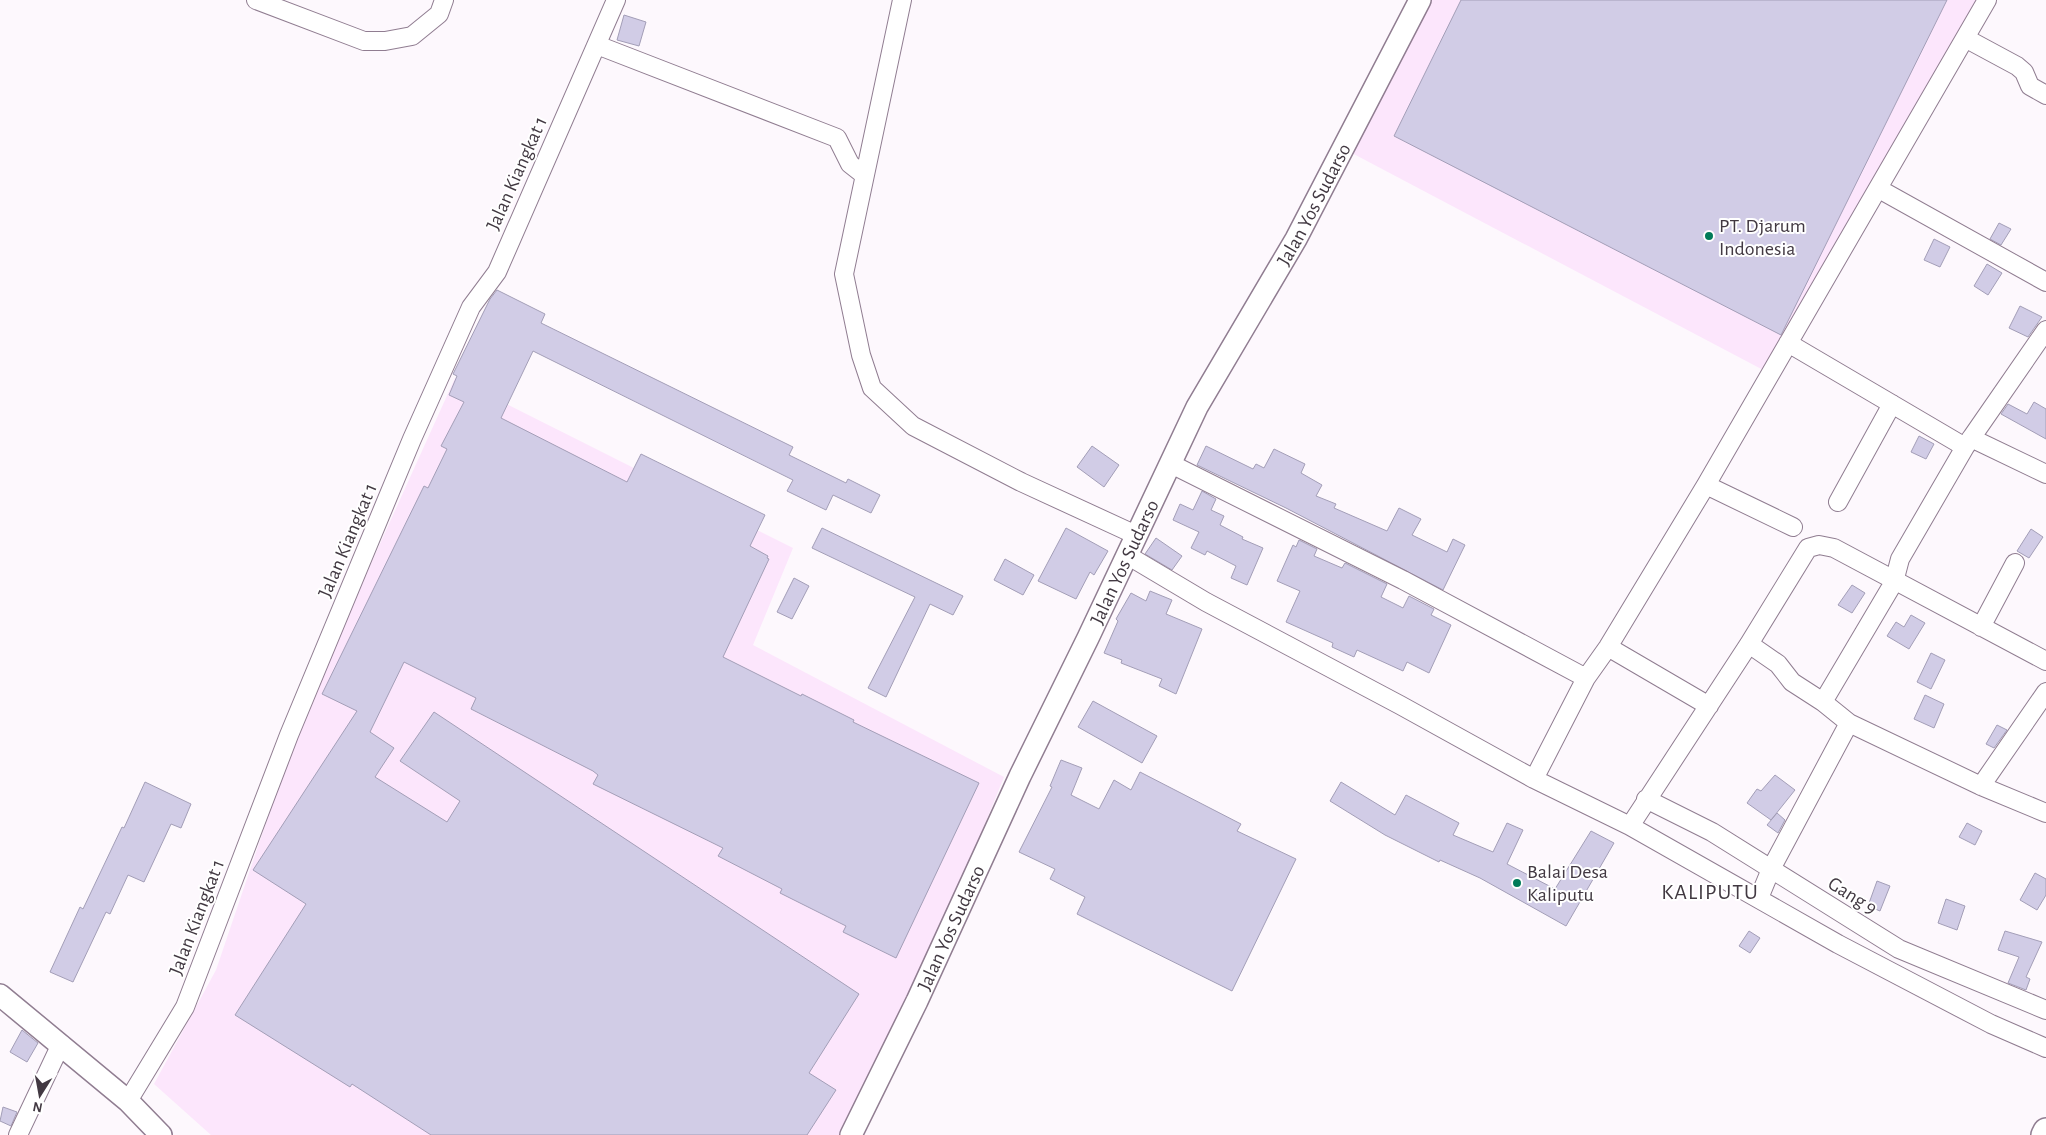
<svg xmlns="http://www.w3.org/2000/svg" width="2046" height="1135" viewBox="0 0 2046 1135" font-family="'Alegreya Sans',sans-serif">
	<rect width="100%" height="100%" fill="#fdf8fd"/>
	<path fill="#fce6fc" d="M 1420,0 L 1979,0 L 1767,372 L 1348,151 Z
		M 455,378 L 793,548 L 753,645 L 1004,777 L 936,945 L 844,1135 L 211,1135 L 154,1084 L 216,970 L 303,714 Z"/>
	<path fill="#d1cce6" stroke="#a39eb7" d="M 1461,0 L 1947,0 L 1781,335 L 1394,136 Z
		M 624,15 L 646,22 L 639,46 L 617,40 Z
		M 1999,223 L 2011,229 L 2001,245 L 1990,239 Z
		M 1934,239 L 1950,247 L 1940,267 L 1924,260 Z
		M 1987,264 L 2002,273 L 1988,295 L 1974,286 Z
		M 497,290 L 545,314 L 541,323 L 793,447 L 789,455 L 846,483 L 848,479 L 880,495 L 871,513 L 833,495 L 826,510 L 787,491 L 793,480 L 533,351 L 501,418 L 627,482 L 641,454 L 765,515 L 750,546 L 768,556 L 767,558 L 769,559 L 723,657 L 801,696 L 802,694 L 854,720 L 853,722 L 979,783 L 896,958 L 843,932 L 846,926 L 780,893 L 782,889 L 718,856 L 723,848 L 593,784 L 598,775 L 593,771 L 471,709 L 476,698 L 404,662 L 370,732 L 394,748 L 375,777 L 447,822 L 460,801 L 400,761 L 434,712 L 859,994 L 809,1073 L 836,1090 L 807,1135 L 431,1135 L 352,1084 L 350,1087 L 235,1015 L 306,904 L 253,870 L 357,711 L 322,694 L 424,486 L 428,488 L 447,449 L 441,446 L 464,402 L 449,395 L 457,376 L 453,374 L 490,299 Z
		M 2020,306 L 2042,317 L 2028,337 L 2009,328 Z
		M 2034,402 L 2046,409 L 2046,439 L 2001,414 L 2008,404 L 2027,414 Z
		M 1919,436 L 1934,444 L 1926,459 L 1911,452 Z
		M 1092,446 L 1119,465 L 1104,487 L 1077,467 Z
		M 1206,446 L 1253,469 L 1256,464 L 1264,468 L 1274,449 L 1305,464 L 1301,473 L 1322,485 L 1316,496 L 1336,504 L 1334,508 L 1387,531 L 1399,508 L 1421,519 L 1412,535 L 1447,552 L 1453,539 L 1465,545 L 1443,590 L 1286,508 L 1197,465 Z
		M 1202,491 L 1216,499 L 1211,510 L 1224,516 L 1220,525 L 1243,537 L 1242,539 L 1263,548 L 1247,585 L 1231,578 L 1236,566 L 1207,551 L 1205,555 L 1191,548 L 1199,532 L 1173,520 L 1180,504 L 1193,510 Z
		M 822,528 L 963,596 L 953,615 L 930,604 L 886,697 L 868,688 L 915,597 L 812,548 Z
		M 1066,528 L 1108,551 L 1094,575 L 1090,572 L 1076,599 L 1038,581 Z
		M 2031,529 L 2043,537 L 2029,558 L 2017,551 Z
		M 1156,538 L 1182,556 L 1172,570 L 1145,554 Z
		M 1299,540 L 1317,549 L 1314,556 L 1342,568 L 1345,563 L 1387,584 L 1381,597 L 1403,608 L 1409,596 L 1434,609 L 1431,615 L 1451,625 L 1429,673 L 1407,662 L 1403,671 L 1357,650 L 1354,657 L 1332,647 L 1333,643 L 1286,622 L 1300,591 L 1277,581 L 1293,545 L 1296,547 Z
		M 1005,559 L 1034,575 L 1023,595 L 994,580 Z
		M 794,578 L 809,586 L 792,619 L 777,612 Z
		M 1852,585 L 1865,593 L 1852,613 L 1838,605 Z
		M 1150,591 L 1172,600 L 1166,614 L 1202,629 L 1176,694 L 1159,686 L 1162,679 L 1121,663 L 1122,660 L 1104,653 L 1118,621 L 1116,619 L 1131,593 L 1146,601 Z
		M 1911,615 L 1925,623 L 1909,649 L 1887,636 L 1896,622 L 1904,627 Z
		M 1931,653 L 1945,660 L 1931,689 L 1917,682 Z
		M 1925,695 L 1944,704 L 1934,728 L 1914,719 Z
		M 1093,701 L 1157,736 L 1142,763 L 1078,727 Z
		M 1997,725 L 2007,730 L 1994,748 L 1986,744 Z
		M 1061,760 L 1082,768 L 1071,795 L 1099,809 L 1114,780 L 1131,790 L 1140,772 L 1241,824 L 1237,831 L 1296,859 L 1232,991 L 1077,914 L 1085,897 L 1050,879 L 1055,869 L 1019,852 L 1052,787 L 1050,786 Z
		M 1775,775 L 1795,790 L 1771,820 L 1747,803 L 1757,789 L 1761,791 Z
		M 145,782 L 191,804 L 181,828 L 171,824 L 144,882 L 128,875 L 110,914 L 106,912 L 73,982 L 50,972 L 80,907 L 83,909 L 122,827 L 124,828 Z
		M 1341,782 L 1395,815 L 1406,795 L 1459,823 L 1453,835 L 1493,852 L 1507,823 L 1523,830 L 1507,864 L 1555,889 L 1591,831 L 1614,843 L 1566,926 L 1480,878 L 1440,860 L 1439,862 L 1385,835 L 1330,801 Z
		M 1777,813 L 1785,820 L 1778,833 L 1767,825 Z
		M 1967,823 L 1982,831 L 1975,845 L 1959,837 Z
		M 2035,873 L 2046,879 L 2046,895 L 2037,910 L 2020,900 Z
		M 1877,881 L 1890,886 L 1880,911 L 1868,906 Z
		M 1946,899 L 1965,906 L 1957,930 L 1938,923 Z
		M 1749,931 L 1760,938 L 1750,953 L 1739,946 Z
		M 2005,931 L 2042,942 L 2026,977 L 2030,979 L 2026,990 L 2008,983 L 2019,957 L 1998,950 Z
		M 22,1030 L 38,1043 L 27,1062 L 10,1052 Z
		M 3,1107 L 17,1112 L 11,1126 L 0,1121 Z"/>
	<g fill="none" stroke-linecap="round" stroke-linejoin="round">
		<defs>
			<path id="minor" d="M 256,0 L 364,41 L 385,41 L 412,36 L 439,14 L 444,0
				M 902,0 L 844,274 L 861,355 L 872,388 L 913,426 L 1021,482 L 1136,535
				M 1965,38 L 2017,66 L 2024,72 L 2030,86 L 2046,95
				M 597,45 L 837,138 L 850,164 L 864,175
				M 1879,189 L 2046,282
				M 1788,343 L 1965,447
				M 1971,438 L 2046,474
				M 1171,464 L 1403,580 L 1586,678
				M 1706,485 L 1793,527
				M 1838,502 L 1892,404
				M 1127,555 L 1206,602 L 1400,705 L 1534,779 L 1630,826 L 1838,944 L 1991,1024 L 2046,1048
				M 1981,627 L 2015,563
				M 1749,644 L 1778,664 L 1792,682 L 1823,702 L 1849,723 L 1981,786 L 2046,813
				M 1608,647 L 1709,706
				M 1823,702 L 1894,582 L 1900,559 L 1965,447 L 2046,330
				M 1534,779 L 1586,678 L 1608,647 L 1706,485 L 1987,0
				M 1981,786 L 2046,692
				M 1646,799 L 1712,832 L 1899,949 L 2046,1010
				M 1630,826 L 1749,644 L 1808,548 L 1819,545 L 1834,548 L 2046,661
				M 1759,898 L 1771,869 L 1849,723
				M 128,1101 L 185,1007 L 289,735 L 412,439 L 471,307 L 497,272 L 616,0
				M 18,1135 L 61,1044"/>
			<g id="tertiary">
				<path d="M 0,995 L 128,1101 L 161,1135"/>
				<path id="s1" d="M 851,1135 L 917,1001 L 1020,776 L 1088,638 L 1197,407 L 1296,239 L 1420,0"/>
			</g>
			<path id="secondary" d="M 2044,1135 L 2046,1131"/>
		</defs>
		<use href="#minor" stroke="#907d91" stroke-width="20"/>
		<use href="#tertiary" stroke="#907d91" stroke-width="24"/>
		<use href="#secondary" stroke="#907d91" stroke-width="28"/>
		<use href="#minor" stroke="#fff" stroke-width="18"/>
		<use href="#tertiary" stroke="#fff" stroke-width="21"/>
		<use href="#secondary" stroke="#fff" stroke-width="25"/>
	</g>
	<g fill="#017b59" stroke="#fff" stroke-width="2">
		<circle cx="1709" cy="236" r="5"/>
		<circle cx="1517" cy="883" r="5"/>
	</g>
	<g text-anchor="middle" stroke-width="4" stroke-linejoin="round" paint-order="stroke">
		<g font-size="20" fill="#423942" stroke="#fff">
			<text transform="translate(516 173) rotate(-66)" y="7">Jalan Kiangkat 1</text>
			<text dy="7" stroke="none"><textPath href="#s1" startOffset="1040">Jalan Yos Sudarso</textPath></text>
			<text transform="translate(347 540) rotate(-67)" y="7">Jalan Kiangkat 1</text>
			<text dy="7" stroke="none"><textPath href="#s1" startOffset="635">Jalan Yos Sudarso</textPath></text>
			<text transform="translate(1853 895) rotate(32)" y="7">Gang 9</text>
			<text transform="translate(196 917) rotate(-69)" y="7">Jalan Kiangkat 1</text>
			<text dy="7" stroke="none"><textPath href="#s1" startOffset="230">Jalan Yos Sudarso</textPath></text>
		</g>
		<g font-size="20" fill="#423942" stroke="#fff" text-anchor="start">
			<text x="1719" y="232">PT. Djarum<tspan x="1719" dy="23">Indonesia</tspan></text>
			<text x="1527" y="878">Balai Desa<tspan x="1527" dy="23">Kaliputu</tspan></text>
		</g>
		<g font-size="22" letter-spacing="1" fill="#423942" stroke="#fff">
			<text x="1710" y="899">KALIPUTU</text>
		</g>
	</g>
	<g transform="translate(40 1095) rotate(191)" stroke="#ffffff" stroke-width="4" paint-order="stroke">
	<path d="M0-4L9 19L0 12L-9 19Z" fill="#423942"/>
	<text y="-8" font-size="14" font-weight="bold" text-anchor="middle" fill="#423942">N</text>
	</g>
</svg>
